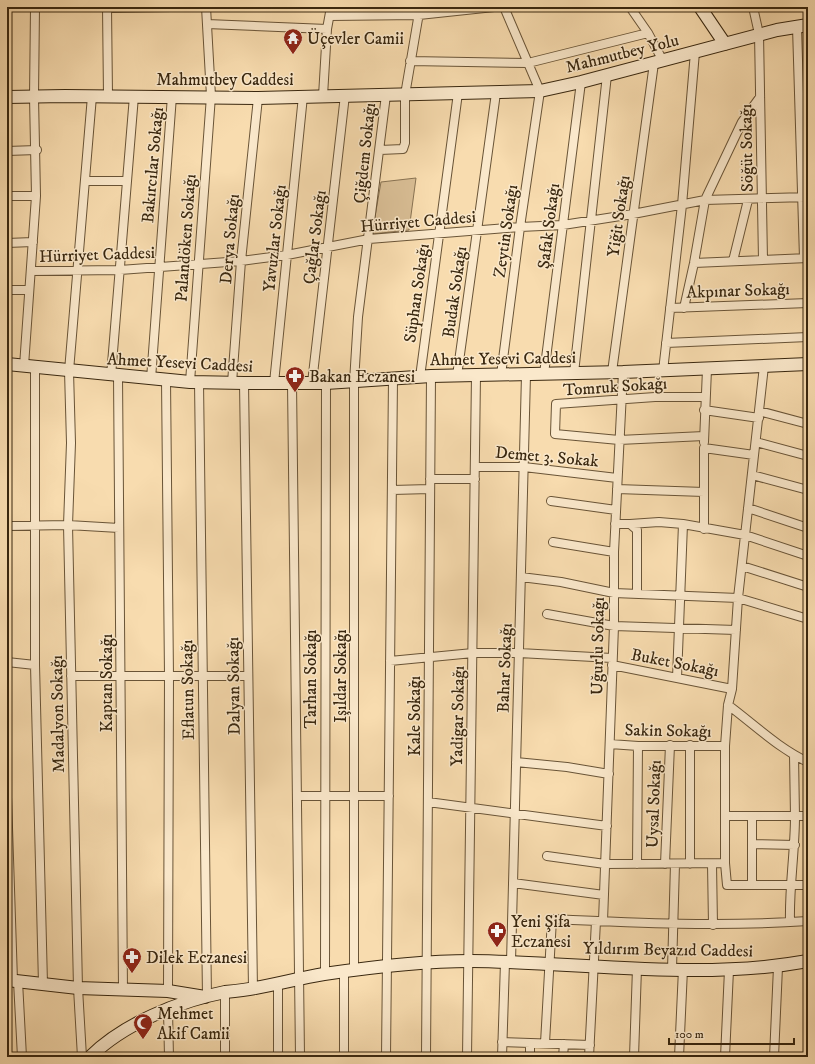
<svg xmlns="http://www.w3.org/2000/svg" width="815" height="1064" viewBox="0 0 815 1064" font-family="'IM FELL DW Pica',serif">
	<rect width="100%" height="100%" fill="#f8dcaf"/>
	<filter id="stains"><feTurbulence type="fractalNoise" baseFrequency=".005" numOctaves="4"/><feColorMatrix values="0 0 0 0 .2 0 0 0 0 .09 0 0 0 0 .02 0 0 0 .5 -.17"/></filter>
	<radialGradient id="worn" r=".72"><stop offset=".6" stop-color="#630" stop-opacity="0"/><stop offset="1" stop-color="#630" stop-opacity=".3"/></radialGradient>
	<path fill="#d8bd94" stroke="#887252" d="M 416,178 L 409,230 L 372,234 L 381,182 Z"/>
	<g fill="none" stroke-linecap="round" stroke-linejoin="round">
		<defs>
			<path id="street" d="M 7,7 L 9,7
				M 107,7 L 108,96
				M 630,7 L 648,33 L 663,61
				M 753,7 L 759,34 L 763,260
				M 107,8 L 171,7
				M 330,16 L 419,15 L 494,7
				M 207,24 L 327,29
				M 797,27 L 804,258
				M 410,61 L 528,63 L 648,33
				M 323,96 L 327,29 L 331,7
				M 380,150 L 403,149 L 405,143 L 405,95 L 420,7
				M 7,151 L 37,150
				M 85,181 L 127,181
				M 7,196 L 36,196
				M 7,243 L 33,242
				M 733,261 L 748,200
				M 694,263 L 808,258
				M 31,271 L 120,270 L 241,261 L 287,255 L 369,239 L 520,227 L 563,225 L 633,214 L 705,200 L 808,197
				M 7,290 L 29,290
				M 670,308 L 808,303
				M 684,308 L 694,263 L 705,200 L 742,122 L 760,97
				M 666,343 L 808,337
				M 24,366 L 36,196 L 34,97 L 35,7
				M 764,366 L 738,598 L 732,689 L 728,705 L 725,746 L 725,863 L 727,885 L 808,885
				M 35,367 L 35,665 L 43,984
				M 663,371 L 682,205 L 695,52
				M 612,372 L 654,63
				M 574,373 L 607,75
				M 544,374 L 581,82
				M 501,375 L 520,227 L 540,91 L 504,7
				M 111,376 L 134,96
				M 118,376 L 123,990
				M 457,376 L 496,93
				M 420,377 L 458,93
				M 151,379 L 172,96
				M 166,380 L 169,676 L 168,991
				M 190,382 L 211,96 L 206,7
				M 199,382 L 207,997
				M 232,383 L 241,261 L 258,98
				M 244,383 L 253,989
				M 274,383 L 303,96
				M 292,383 L 300,1057
				M 312,383 L 345,95
				M 704,410 L 759,418
				M 759,411 L 808,424
				M 704,436 L 619,440 L 555,434 L 556,404 L 655,397 L 705,397
				M 704,442 L 707,369
				M 756,442 L 808,456
				M 475,467 L 524,467 L 617,478
				M 752,475 L 808,490
				M 430,479 L 475,479
				M 617,489 L 704,492
				M 392,490 L 430,489
				M 551,501 L 616,510
				M 748,508 L 808,528
				M 615,524 L 630,524 L 637,530 L 637,594
				M 630,524 L 659,522 L 683,524 L 745,535 L 808,556
				M 7,526 L 68,525 L 119,528
				M 704,529 L 704,448 L 754,455
				M 553,542 L 614,552
				M 742,566 L 808,587
				M 521,577 L 561,582 L 614,593 L 738,598 L 808,619
				M 547,614 L 614,626 L 736,630
				M 390,661 L 473,653 L 519,653 L 612,658
				M 7,662 L 35,665
				M 612,665 L 732,689
				M 71,676 L 248,676
				M 677,678 L 683,524
				M 728,705 C 755,725 778,748 808,762
				M 610,744 L 638,746 L 725,746
				M 794,755 L 795,816 L 808,816
				M 516,762 L 567,767 L 609,774
				M 297,796 L 389,796
				M 7,797 L 13,981
				M 428,802 L 607,826
				M 727,816 L 795,816 C 795,852 789,887 790,922
				M 752,816 L 752,885
				M 752,844 L 795,845
				M 547,856 L 605,864 L 725,863
				M 637,864 L 638,746
				M 665,864 L 670,745
				M 690,864 L 690,745
				M 712,864 L 713,925
				M 513,883 L 604,895
				M 603,921 L 614,626 L 614,552 L 623,372
				M 511,962 L 526,375
				M 672,969 L 675,864
				M 354,971 L 354,382 L 358,317 L 386,95
				M 325,974 L 326,383
				M 18,981 L 22,1057
				M 278,983 L 278,1057
				M 225,992 L 225,1057
				M 168,1010 L 169,1057
				M 502,1042 L 590,1045
				M 545,1043 L 552,919 C 637,923 722,927 808,921
				M 82,1057 L 78,988 L 68,525 L 71,443 L 69,371 L 92,96
				M 344,1057 L 344,972
				M 386,1057 L 393,379
				M 426,1057 L 431,376
				M 467,1057 L 476,375
				M 502,1057 L 505,962
				M 530,1057 L 530,1043
				M 563,1057 L 564,1044
				M 589,1057 L 596,921
				M 634,1057 L 637,968
				M 679,1057 L 683,969
				M 725,1057 L 729,970
				M 774,1057 L 778,967"/>
			<path id="secondary" d="M 700,7 L 725,44
				M 7,97 L 65,96 L 258,98 L 540,91 L 581,82 L 777,30 L 808,25
				M 7,364 L 190,382 L 244,383 L 326,383 L 431,376 L 623,372 L 808,364
				M 7,980 L 78,988 L 168,991 L 205,997
				M 90,1057 C 123,1024 179,1001 225,992 C 235,991 245,990 255,988 C 278,984 300,978 324,974 C 372,967 422,961 471,961 C 582,962 698,981 808,961"/>
		</defs>
		<use href="#street" stroke="#695437" stroke-width="10"/>
		<use href="#secondary" stroke="#39270f" stroke-width="14"/>
		<use href="#street" stroke="#fae8cb" stroke-width="8"/>
		<use href="#secondary" stroke="#fae8cb" stroke-width="12"/>
	</g>
	<defs>
		<symbol id="temple-pin" viewBox="-11 -11 22 30"><path d="M0 17L-7.5 6A9.5 9.5 0 1 1 7.5 6Z" fill="#8f2418" stroke="#fae8cb"/><path d="M0-6L5-2H3V0L6.5 2.5H4V6H1.5V3h-3V6H-4V2.5H-6.5L-3 0V-2H-5Z" fill="#fff"/></symbol>
		<symbol id="pharmacy-pin" viewBox="-11 -11 22 30"><path d="M0 17L-7.5 6A9.5 9.5 0 1 1 7.5 6Z" fill="#8f2418" stroke="#fae8cb"/><path d="M-2-6h4v4h4v4h-4v4h-4v-4h-4v-4h4Z" fill="#fff"/></symbol>
		<symbol id="mosque-pin" viewBox="-11 -11 22 30"><path d="M0 17L-7.5 6A9.5 9.5 0 1 1 7.5 6Z" fill="#8f2418" stroke="#fae8cb"/><path d="M3.5-4.9A6 6 0 1 0 3.5 4.9A5 5 0 1 1 3.5-4.9Z" fill="#fff"/></symbol>
	</defs>
	<g fill-rule="evenodd">
		<use href="#temple-pin" x="282" y="27" width="22" height="30"/>
		<use href="#pharmacy-pin" x="284" y="365" width="22" height="30"/>
		<use href="#pharmacy-pin" x="486" y="920" width="22" height="30"/>
		<use href="#pharmacy-pin" x="121" y="946" width="22" height="30"/>
		<use href="#mosque-pin" x="132" y="1012" width="22" height="30"/>
	</g>
	<g text-anchor="middle" stroke-width="3" stroke-linejoin="round" paint-order="stroke">
		<g font-size="17" fill="#39270f" stroke="#fae8cb" text-anchor="start">
			<text x="307" y="44">Üçevler Camii</text>
			<text x="309" y="382">Bakan Eczanesi</text>
			<text x="511" y="927">Yeni Şifa<tspan x="511" dy="20">Eczanesi</tspan></text>
			<text x="146" y="963">Dilek Eczanesi</text>
			<text x="157" y="1019">Mehmet<tspan x="157" dy="20">Akif Camii</tspan></text>
		</g>
		<g font-size="17" fill="#39270f" stroke="#fae8cb">
			<text transform="translate(622 53) rotate(-14)" y="6">Mahmutbey Yolu</text>
			<text x="225" y="85">Mahmutbey Caddesi</text>
			<text transform="translate(746 148) rotate(-91)" y="6">Söğüt Sokağı</text>
			<text transform="translate(364 153) rotate(-84)" y="6">Çiğdem Sokağı</text>
			<text transform="translate(152 165) rotate(-85)" y="6">Bakırcılar Sokağı</text>
			<text transform="translate(618 216) rotate(-82)" y="6">Yiğit Sokağı</text>
			<text transform="translate(418 221) rotate(-5)" y="6">Hürriyet Caddesi</text>
			<text transform="translate(548 226) rotate(-83)" y="6">Şafak Sokağı</text>
			<text transform="translate(505 231) rotate(-82)" y="6">Zeytin Sokağı</text>
			<text transform="translate(314 237) rotate(-83)" y="6">Çağlar Sokağı</text>
			<text transform="translate(185 238) rotate(-86)" y="6">Palandöken Sokağı</text>
			<text transform="translate(274 238) rotate(-84)" y="6">Yavuzlar Sokağı</text>
			<text transform="translate(229 239) rotate(-85)" y="6">Derya Sokağı</text>
			<text transform="translate(97 254) rotate(-2)" y="6">Hürriyet Caddesi</text>
			<text transform="translate(738 290) rotate(-2)" y="6">Akpınar Sokağı</text>
			<text transform="translate(454 292) rotate(-82)" y="6">Budak Sokağı</text>
			<text transform="translate(416 293) rotate(-82)" y="6">Süphan Sokağı</text>
			<text transform="translate(503 358) rotate(-1)" y="6">Ahmet Yesevi Caddesi</text>
			<text transform="translate(180 362) rotate(3)" y="6">Ahmet Yesevi Caddesi</text>
			<text transform="translate(615 386) rotate(-4)" y="6">Tomruk Sokağı</text>
			<text transform="translate(547 456) rotate(5)" y="6">Demet 3. Sokak</text>
			<text transform="translate(597 646) rotate(-89)" y="6">Uğurlu Sokağı</text>
			<text transform="translate(675 662) rotate(11)" y="6">Buket Sokağı</text>
			<text transform="translate(504 668) rotate(-88)" y="6">Bahar Sokağı</text>
			<text transform="translate(340 676) rotate(-90)" y="6">Işıldar Sokağı</text>
			<text transform="translate(310 679) rotate(-90)" y="6">Tarhan Sokağı</text>
			<text transform="translate(106 683) rotate(-90)" y="6">Kaptan Sokağı</text>
			<text transform="translate(233 686) rotate(-91)" y="6">Dalyan Sokağı</text>
			<text transform="translate(187 690) rotate(-91)" y="6">Eflatun Sokağı</text>
			<text transform="translate(57 714) rotate(-91)" y="6">Madalyon Sokağı</text>
			<text transform="translate(414 716) rotate(-90)" y="6">Kale Sokağı</text>
			<text transform="translate(457 716) rotate(-89)" y="6">Yadigar Sokağı</text>
			<text transform="translate(668 730) rotate(1)" y="6">Sakin Sokağı</text>
			<text transform="translate(653 804) rotate(-88)" y="6">Uysal Sokağı</text>
			<text transform="translate(668 949) rotate(1)" y="6">Yıldırım Beyazıd Caddesi</text>
		</g>
	</g>
	<rect width="815" height="1064" fill="none" stroke="#f8dcaf" stroke-width="24"/>
	<rect x="8" y="8" width="799" height="1048" fill="none" stroke="#39270f" stroke-width="2"/>
	<rect x="12" y="12" width="791" height="1040" fill="none" stroke="#39270f"/>
	<path d="M669 1038v6h125v-6" fill="none" stroke="#39270f" stroke-width="2"/>
	<text x="675" y="1038" font-size="12" fill="#39270f" stroke="#fae8cb" stroke-width="3" paint-order="stroke">100 m</text>
	<rect width="100%" height="100%" filter="url(#stains)"/>
	<rect width="100%" height="100%" fill="url(#worn)"/>
</svg>
